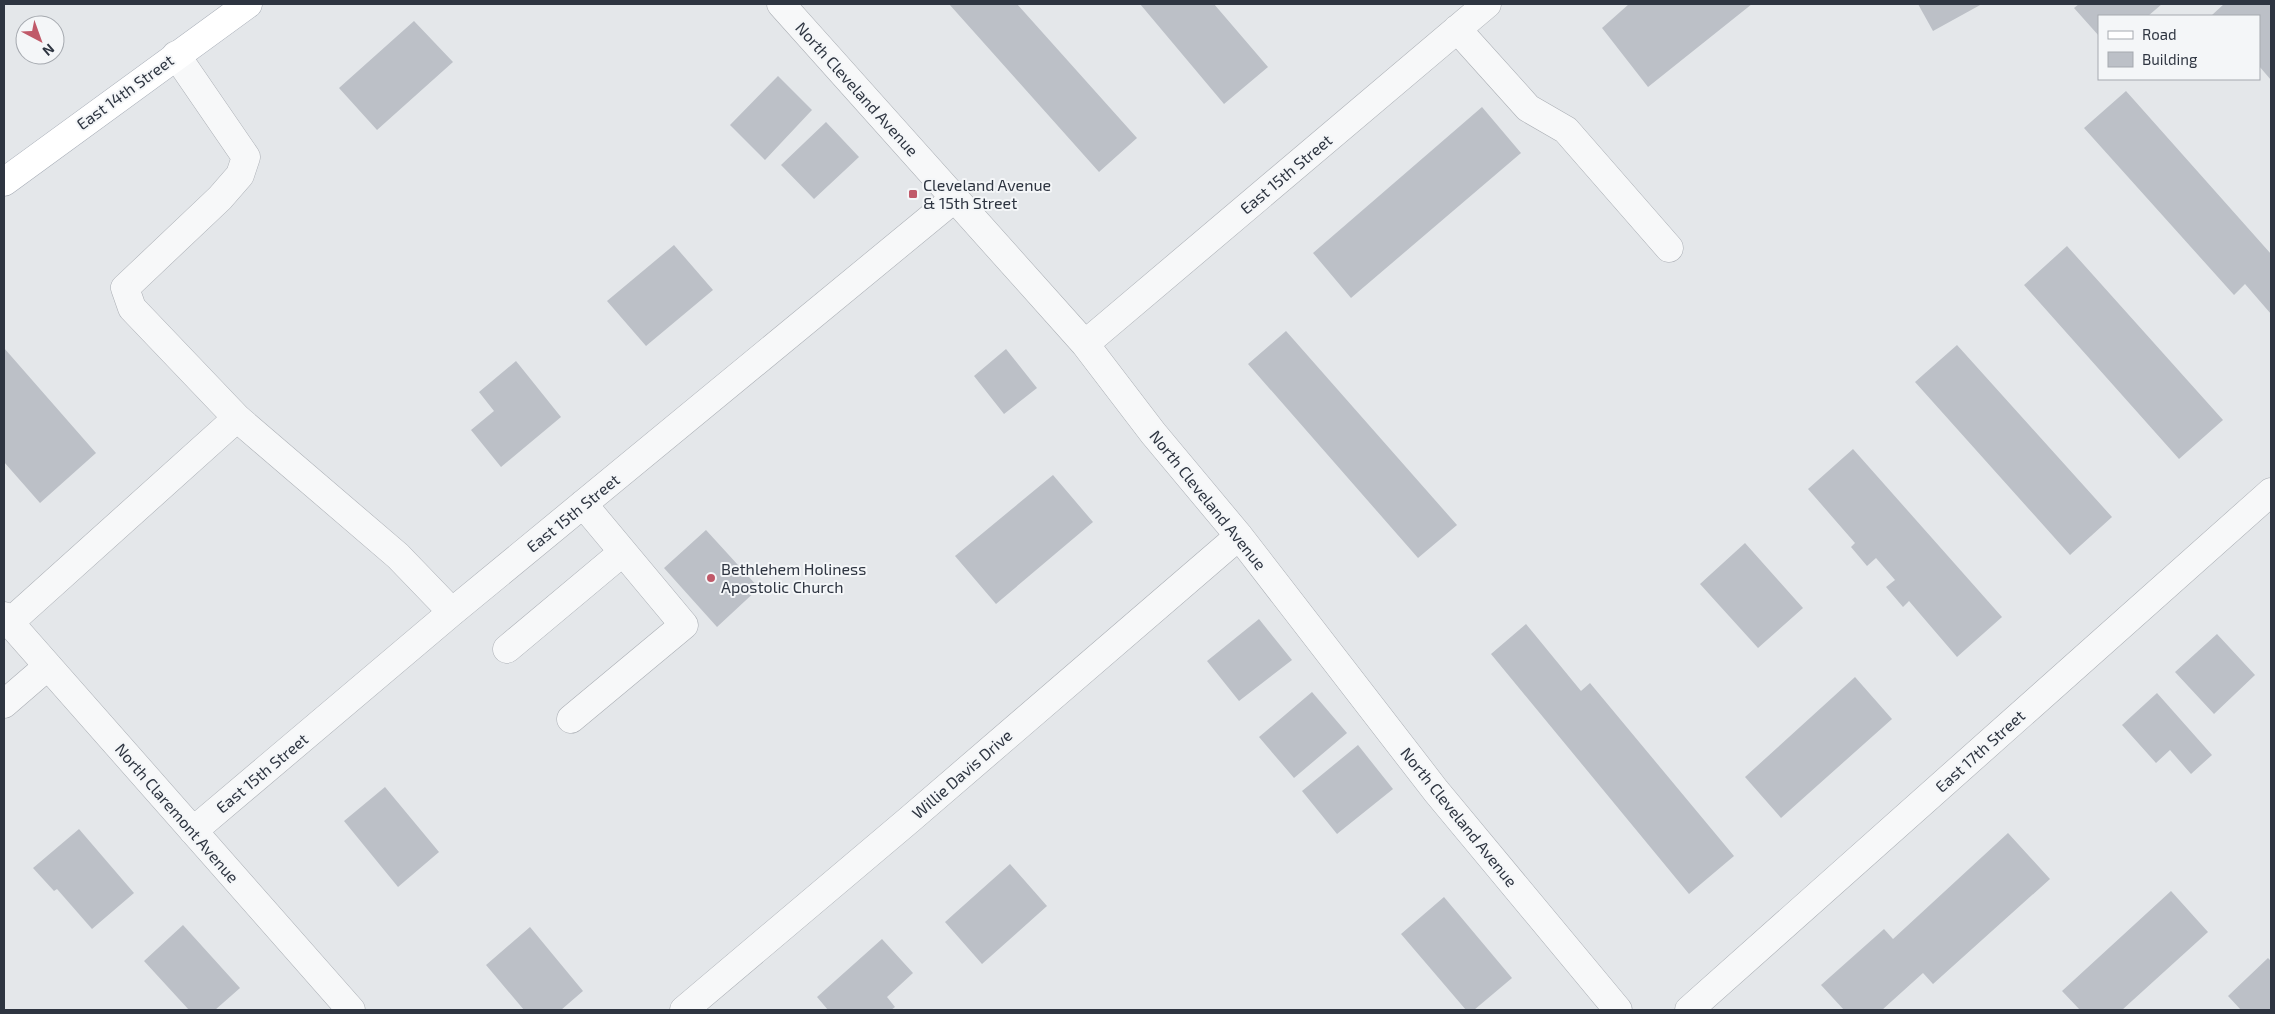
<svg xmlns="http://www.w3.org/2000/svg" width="2275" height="1014" viewBox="0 0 2275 1014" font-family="'Exo 2',sans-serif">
	<rect width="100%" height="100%" fill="#e4e7ea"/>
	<path fill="#bcc0c7" d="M 949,4 L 1017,4 L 1137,138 L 1099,172 Z
		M 1140,4 L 1214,4 L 1268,67 L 1224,104 Z
		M 1629,4 L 1752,4 L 1648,87 L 1602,28 Z
		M 1918,4 L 1982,4 L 1933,31 Z
		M 2079,4 L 2162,4 L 2148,16 L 2099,16 L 2099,36 L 2074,8 Z
		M 2224,4 L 2271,4 L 2271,80 L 2259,66 L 2259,16 L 2213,16 L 2212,15 Z
		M 414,21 L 453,62 L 377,130 L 339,88 Z
		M 778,76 L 812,110 L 765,160 L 730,125 Z
		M 2126,91 L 2271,254 L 2271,314 L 2245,284 L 2234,295 L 2084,128 Z
		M 1482,107 L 1521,153 L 1351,298 L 1313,253 Z
		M 826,122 L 859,157 L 814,199 L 781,165 Z
		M 674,245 L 713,290 L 646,346 L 607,301 Z
		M 2067,246 L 2223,420 L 2179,459 L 2024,285 Z
		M 1286,331 L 1457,525 L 1418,558 L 1248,364 Z
		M 1957,345 L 2112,517 L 2070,555 L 1915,382 Z
		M 4,348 L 96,453 L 40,503 L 4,462 Z
		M 1006,349 L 1037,388 L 1004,414 L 974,376 Z
		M 516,361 L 561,417 L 501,467 L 471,430 L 494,411 L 479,392 Z
		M 1853,449 L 2002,617 L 1957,657 L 1909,601 L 1903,607 L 1886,587 L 1895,580 L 1876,558 L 1867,566 L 1851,547 L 1855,543 L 1808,489 Z
		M 1053,475 L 1093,522 L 996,604 L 955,556 Z
		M 706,530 L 759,588 L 717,627 L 664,568 Z
		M 1745,543 L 1803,608 L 1758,648 L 1700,584 Z
		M 1259,619 L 1292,660 L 1239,701 L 1207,661 Z
		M 1526,624 L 1581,691 L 1590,683 L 1734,856 L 1689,894 L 1491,654 Z
		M 2217,634 L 2255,675 L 2214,714 L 2175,672 Z
		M 1855,677 L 1892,719 L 1781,818 L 1745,777 Z
		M 1312,692 L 1347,733 L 1294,778 L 1259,737 Z
		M 2157,693 L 2212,755 L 2191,774 L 2170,750 L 2156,763 L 2122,725 Z
		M 1358,745 L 1393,789 L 1337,834 L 1302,791 Z
		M 385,787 L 439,852 L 398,887 L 344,821 Z
		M 79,829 L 134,893 L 92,929 L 57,889 L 54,891 L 33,868 Z
		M 2008,833 L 2050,879 L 1933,984 L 1923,973 L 1882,1010 L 1844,1010 L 1821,985 L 1884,929 L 1893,939 Z
		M 1010,864 L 1047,906 L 982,964 L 945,922 Z
		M 2171,891 L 2208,932 L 2122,1010 L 2080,1010 L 2062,991 Z
		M 1444,897 L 1512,978 L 1474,1010 L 1466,1010 L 1401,934 Z
		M 183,925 L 240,988 L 215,1010 L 189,1010 L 144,961 Z
		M 530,927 L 583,991 L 561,1010 L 524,1010 L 486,965 Z
		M 882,939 L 913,973 L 887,997 L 895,1007 L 891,1010 L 828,1010 L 817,997 Z
		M 2268,958 L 2271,961 L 2271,1010 L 2241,1010 L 2228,996 Z"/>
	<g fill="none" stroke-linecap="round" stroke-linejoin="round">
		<defs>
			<path id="minor" d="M 781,4 L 1085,344 L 1153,433 L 1239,536 L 1436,791 L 1618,1010
				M 1457,29 L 1528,108 L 1566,130 L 1669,248
				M 176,55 L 246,157 L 240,175 L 220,198 L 125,288 L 132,308 L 237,418 L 398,556 L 452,612
				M 1085,344 L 1487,4
				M 4,616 L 351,1010
				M 9,623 L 237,418
				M 507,649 L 623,552
				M 4,704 L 48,666
				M 571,719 L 684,625 L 583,504
				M 193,831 L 452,612 L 955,198
				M 684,1010 L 909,820 L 1239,536
				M 1689,1010 L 2271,492"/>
			<path id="major" d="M 4,182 L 248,4"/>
		</defs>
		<use href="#minor" stroke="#aaaeb4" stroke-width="29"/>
		<use href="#major" stroke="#a5abb5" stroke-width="29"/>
		<use href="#minor" stroke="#f7f8f9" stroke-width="28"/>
		<use href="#major" stroke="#fff" stroke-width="28"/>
	</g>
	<g fill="#c05969" stroke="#f4f6f8" stroke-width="2">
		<rect x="908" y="189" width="10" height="10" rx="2.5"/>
		<circle cx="711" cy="578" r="5"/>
	</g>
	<g text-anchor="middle" stroke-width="4" stroke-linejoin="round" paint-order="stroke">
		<g font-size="16" fill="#2e3541" stroke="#f4f6f8">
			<text transform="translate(857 89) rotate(48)" y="6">North Cleveland Avenue</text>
			<text transform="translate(125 92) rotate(-36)" y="6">East 14th Street</text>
			<text transform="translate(1286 174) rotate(-40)" y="6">East 15th Street</text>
			<text transform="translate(1208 500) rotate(51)" y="6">North Cleveland Avenue</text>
			<text transform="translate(573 513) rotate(-39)" y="6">East 15th Street</text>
			<text transform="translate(1980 751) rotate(-42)" y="6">East 17th Street</text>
			<text transform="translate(262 773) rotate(-40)" y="6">East 15th Street</text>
			<text transform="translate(962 774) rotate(-41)" y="6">Willie Davis Drive</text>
			<text transform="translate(177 813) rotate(49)" y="6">North Claremont Avenue</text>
			<text transform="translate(1459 817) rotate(51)" y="6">North Cleveland Avenue</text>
		</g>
		<g font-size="16" fill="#2e3541" stroke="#f4f6f8" text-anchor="start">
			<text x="923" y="191">Cleveland Avenue<tspan x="923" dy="18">&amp; 15th Street</tspan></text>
			<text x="721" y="575">Bethlehem Holiness<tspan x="721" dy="18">Apostolic Church</tspan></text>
		</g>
	</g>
	<rect width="2275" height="1014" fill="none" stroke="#2e3541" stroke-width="10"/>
	<rect x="2098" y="15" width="162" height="65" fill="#f4f6f8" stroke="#a5a9af"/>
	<rect x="2108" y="31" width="25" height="8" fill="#ffffff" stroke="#a5a9af"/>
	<text x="2142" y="40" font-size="15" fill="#2e3541">Road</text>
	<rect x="2108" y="52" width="25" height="15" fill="#bcc0c7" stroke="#a5a9af"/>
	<text x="2142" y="65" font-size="15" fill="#2e3541">Building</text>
	<g transform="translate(40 40) rotate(139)"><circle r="24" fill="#f4f6f8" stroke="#a5a9af"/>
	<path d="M0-4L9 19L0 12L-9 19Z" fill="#c05969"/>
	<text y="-8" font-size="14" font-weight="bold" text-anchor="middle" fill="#2e3541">N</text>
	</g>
</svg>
